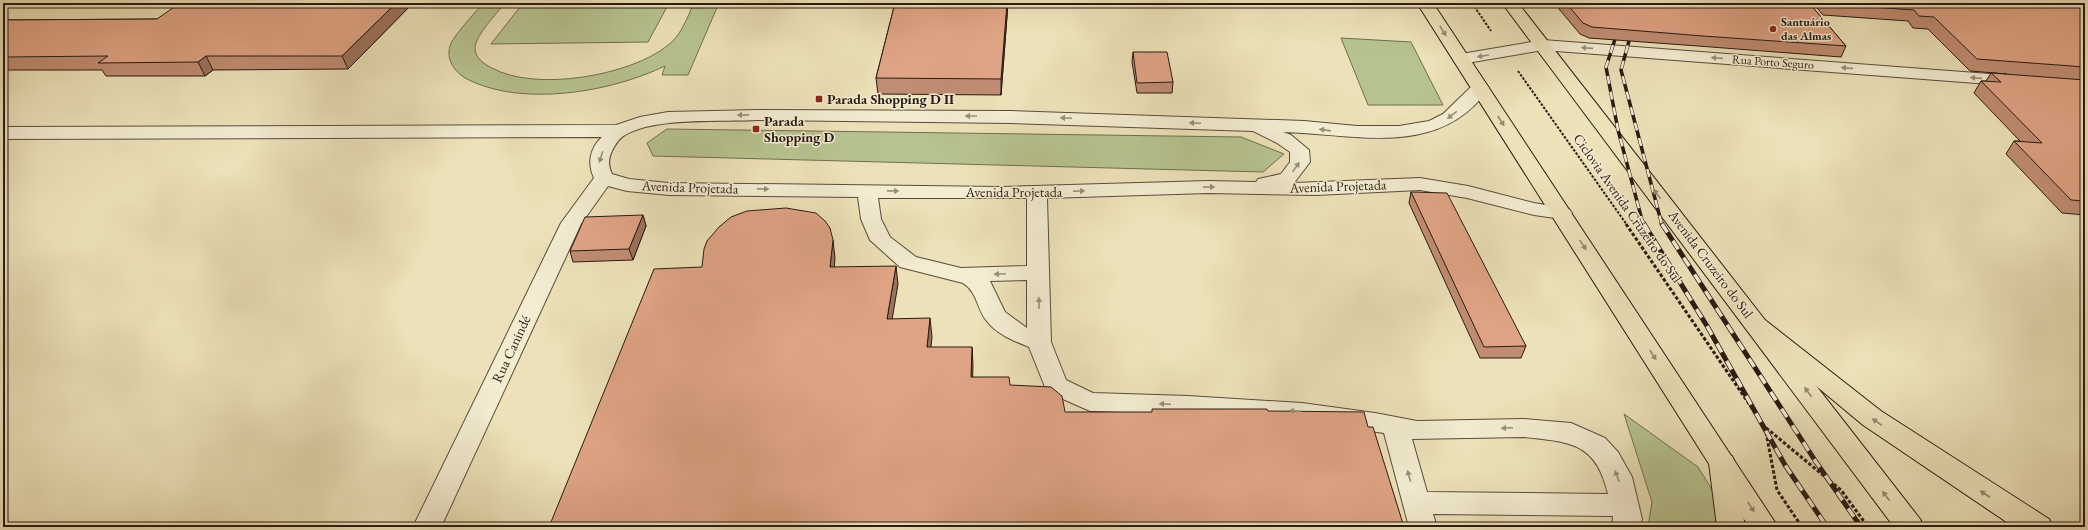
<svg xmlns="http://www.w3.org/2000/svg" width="2088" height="530" viewBox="0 0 2088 530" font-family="'EB Garamond',serif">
	<rect width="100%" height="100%" fill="#ece1b8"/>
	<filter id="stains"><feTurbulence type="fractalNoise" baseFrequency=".005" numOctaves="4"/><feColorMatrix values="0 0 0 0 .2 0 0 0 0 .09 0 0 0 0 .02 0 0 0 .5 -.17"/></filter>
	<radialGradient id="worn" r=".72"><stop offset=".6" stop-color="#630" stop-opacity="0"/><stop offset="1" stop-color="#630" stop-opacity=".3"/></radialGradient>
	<path fill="#b7c38f" stroke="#706e50" d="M 483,3 L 505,3 C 497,13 475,36 475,48 C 475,58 484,64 492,68 C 535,92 629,76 667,46 C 681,36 687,18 694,3 L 719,3 L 688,75 L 662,75 L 665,66 C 611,92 521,108 465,78 C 454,71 446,59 450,46 C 452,37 476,12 483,3 Z
		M 523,3 L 669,3 L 648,42 L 491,44 Z
		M 1341,38 L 1411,42 L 1443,105 L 1368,105 Z
		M 667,129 L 1241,137 L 1284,154 L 1263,172 L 653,156 L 647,143 Z
		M 1624,414 L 1698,467 L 1735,527 L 1648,527 L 1652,502 Z"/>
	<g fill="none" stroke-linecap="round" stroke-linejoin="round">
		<defs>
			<path id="minor" d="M 1543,40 L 2016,76 L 2022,77 L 2025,81 L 2022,85 L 2016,86 L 1543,50 L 1461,64 L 1455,63 L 1453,59 L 1455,55 L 1461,54 Z
				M 1480,83 L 1486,84 L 1489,88 C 1440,159 1356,134 1283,132 L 1291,135 L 1309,150 L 1310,162 L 1294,183 L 1420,178 L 1468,186 L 1534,203 L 1569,209 L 1572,213 L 1569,217 L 1562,219 L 1534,215 L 1467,198 L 1420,190 L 1316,195 L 1208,193 L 1047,198 L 1051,342 L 1066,380 L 1093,393 L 1188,396 L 1302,403 L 1375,413 L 1417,421 L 1524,419 L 1571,423 L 1605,438 L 1618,452 L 1632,477 L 1642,519 L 1640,527 L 1612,527 L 1613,516 L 1433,514 L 1437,527 L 1409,527 L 1384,433 L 1302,421 L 1188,414 L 1090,411 L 1047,392 L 1029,347 C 1014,341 996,334 986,320 C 976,307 978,293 963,283 L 900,267 L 870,240 L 861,219 L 858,197 L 669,195 L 627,191 L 608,186 L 581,224 L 441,527 L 413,527 L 561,223 L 594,178 C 587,163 590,148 602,137 L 3,139 L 3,127 L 616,125 L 640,117 L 668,112 L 758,110 L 1010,111 L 1304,121 L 1357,126 L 1399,126 L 1429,121 L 1443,114 L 1474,84 ZM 758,120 L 1010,123 L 1253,131 L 1277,143 L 1290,152 L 1290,162 L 1281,174 L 1258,179 L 1256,182 L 1208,181 L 1002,187 L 669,183 L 629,179 L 612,174 C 608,166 608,159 612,151 C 615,145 619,138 625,135 C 655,117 723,122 758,120 ZM 878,198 L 1027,198 L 1027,266 L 961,268 L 916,257 L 890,237 L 881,219 ZM 1027,280 L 1027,328 L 1005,312 L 990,281 ZM 1524,437 C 1570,442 1596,442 1608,494 L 1427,492 L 1412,439 Z"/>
			<path id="major" d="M 1417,3 L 1433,3 L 1778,527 L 1749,527 Z
				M 1502,3 L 1518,3 L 1920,519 L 1924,527 L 1894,527 Z"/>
			<path id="highway" d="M 1757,317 L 1765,320 L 1881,411 L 2049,519 L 2053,527 L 2015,527 L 2008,523 L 1863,425 L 1749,330 L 1745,325 L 1749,320 Z
				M 1722,453 L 1732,456 L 1735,463 L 1745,527 L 1717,527 L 1709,463 L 1712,456 Z"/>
		</defs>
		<use href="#minor" stroke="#5a4c3c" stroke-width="2"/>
		<use href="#major" stroke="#2a1a12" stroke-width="2"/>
		<use href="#highway" stroke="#2a1a12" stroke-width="2"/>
		<path stroke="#2a1a12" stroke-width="2" stroke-dasharray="2.5 1.5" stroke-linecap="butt" d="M 1472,3 L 1491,31
			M 1518,71 L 1627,225"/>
		<path stroke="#2a1a12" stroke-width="3" stroke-dasharray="3.5 2" stroke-linecap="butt" d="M 1626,224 L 1765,427 L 1841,490 L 1868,527
			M 1765,427 L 1777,490 L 1802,527"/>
		<use href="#minor" fill="#f3ecd1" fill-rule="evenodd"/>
		<use href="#major" fill="#ece1b8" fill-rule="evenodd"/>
		<use href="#highway" fill="#ece1b8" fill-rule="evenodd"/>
		<defs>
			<path id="rail-far1" d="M 1618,30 L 1606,67 L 1618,130 L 1642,220 L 1645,225
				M 1632,30 L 1621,70 L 1662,225"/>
			<path id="rail" d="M 1644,224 L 1707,326 L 1785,465 L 1827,527
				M 1662,224 L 1816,462 L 1861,527"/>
		</defs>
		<use href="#rail-far1" stroke="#2a1a12" stroke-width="3.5"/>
		<use href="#rail" stroke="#2a1a12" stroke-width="5"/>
		<use href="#rail-far1" stroke="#f3ecd1" stroke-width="2.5" stroke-dasharray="8" stroke-linecap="butt"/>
		<use href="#rail" stroke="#f3ecd1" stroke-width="3.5" stroke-dasharray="10" stroke-linecap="butt"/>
	</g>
	<path fill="#c08d72" stroke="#2a1a12" d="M 413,3 L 348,69 L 213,70 L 205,76 L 106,76 L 102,70 L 3,70 L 3,20 L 157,19 Z
		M 895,3 L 1008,3 L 1001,95 L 878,94 L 876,78 Z
		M 1554,3 L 1724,3 L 1730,4 L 1730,3 L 1809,3 L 1846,46 L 1841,57 L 1698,46 L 1589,38 L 1580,34 Z
		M 1813,3 L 2085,3 L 2085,215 L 2062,213 L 2006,154 L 2014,141 L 2020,141 L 1974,93 L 1981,81 L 1986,81 L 1991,73 L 2007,74 L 1970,71 L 1928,29 L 1913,28 L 1908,21 L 1823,15 Z
		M 1133,52 L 1173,82 L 1172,93 L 1137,93 L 1132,62 Z
		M 1411,192 L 1526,346 L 1521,358 L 1480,358 L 1409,203 Z
		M 643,215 L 646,226 L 633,260 L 573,262 L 570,251 Z"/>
	<path fill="#9c735d" stroke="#2a1a12" d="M 396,3 L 413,3 L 348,69 L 342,56 Z
		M 1007,3 L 1008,3 L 1001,95 L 1001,79 Z
		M 206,56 L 213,70 L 205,76 L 198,62 Z
		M 643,215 L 646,226 L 633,260 L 629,249 Z
		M 833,240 L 835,258 L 833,285 L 830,267 Z
		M 896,266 L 898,284 L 889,338 L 887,319 Z
		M 930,318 L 932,337 L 929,365 L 927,347 Z
		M 972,347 L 973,365 L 972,396 L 971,377 Z"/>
	<path fill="#dfa485" stroke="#2a1a12" d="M 180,3 L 396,3 L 342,56 L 206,56 L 198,62 L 98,63 L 108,56 L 3,57 L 3,20 L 157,19 Z
		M 895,3 L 1007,3 L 1001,79 L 876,78 Z
		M 1566,3 L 1724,3 L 1743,6 L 1741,3 L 1809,3 L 1846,46 L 1703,36 L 1592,27 L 1583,23 Z
		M 1827,3 L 2085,3 L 2085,67 L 1977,59 L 1934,17 L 1919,16 L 1914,10 L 1828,4 Z
		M 1133,52 L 1167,52 L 1173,82 L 1137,83 Z
		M 1991,73 L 2085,80 L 2085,201 L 2071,200 L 2014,141 L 2042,143 L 1981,81 L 2001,82 Z
		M 1411,192 L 1447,193 L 1526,346 L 1484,347 Z
		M 786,208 L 816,213 L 825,221 L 830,228 L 833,240 L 830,267 L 896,266 L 887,319 L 930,318 L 927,347 L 972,347 L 971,377 L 1009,377 L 1010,385 L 1051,387 L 1062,396 L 1065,412 L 1152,412 L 1152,409 L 1267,409 L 1268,411 L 1364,412 L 1368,427 L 1373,427 L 1404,527 L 549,527 L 654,269 L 702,267 L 704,249 L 707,241 L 719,227 L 731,217 L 747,211 Z
		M 643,215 L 629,249 L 570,251 L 585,217 Z"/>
	<defs><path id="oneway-solid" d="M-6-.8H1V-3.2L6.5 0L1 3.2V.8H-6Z"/></defs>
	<g fill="#95876d">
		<use href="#oneway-solid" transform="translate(1443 31) rotate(58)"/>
		<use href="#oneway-solid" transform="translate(1501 121) rotate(57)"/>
		<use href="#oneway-solid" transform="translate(1657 194) rotate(-127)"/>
		<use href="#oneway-solid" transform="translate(1583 245) rotate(57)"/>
		<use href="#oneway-solid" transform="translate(1653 355) rotate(57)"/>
		<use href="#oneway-solid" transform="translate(1808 392) rotate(-127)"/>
		<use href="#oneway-solid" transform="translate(1877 422) rotate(-146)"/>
		<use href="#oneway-solid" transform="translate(1985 494) rotate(-147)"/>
		<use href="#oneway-solid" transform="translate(1886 496) rotate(-127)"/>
		<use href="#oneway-solid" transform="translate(1751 507) rotate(57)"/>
	</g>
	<g fill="#998e7b">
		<use href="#oneway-solid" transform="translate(1587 48) rotate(-176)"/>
		<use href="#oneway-solid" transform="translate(1483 56) rotate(171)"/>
		<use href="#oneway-solid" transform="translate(1717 58) rotate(-176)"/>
		<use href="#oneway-solid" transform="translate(1847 68) rotate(-176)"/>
		<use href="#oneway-solid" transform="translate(1976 78) rotate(-176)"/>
		<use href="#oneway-solid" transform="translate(743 115) rotate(179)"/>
		<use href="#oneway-solid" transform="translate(1452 115) rotate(142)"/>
		<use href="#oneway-solid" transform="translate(971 116) rotate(-180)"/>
		<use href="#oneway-solid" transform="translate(1066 118) rotate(-178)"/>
		<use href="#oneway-solid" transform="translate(1195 123) rotate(-178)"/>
		<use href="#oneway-solid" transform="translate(1325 130) rotate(-172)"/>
		<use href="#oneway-solid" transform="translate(601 157) rotate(107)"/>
		<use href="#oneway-solid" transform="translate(1296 167) rotate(-55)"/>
		<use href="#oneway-solid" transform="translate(1209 187) rotate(-1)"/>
		<use href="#oneway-solid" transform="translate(763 189) rotate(1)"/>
		<use href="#oneway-solid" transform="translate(893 191) rotate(1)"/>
		<use href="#oneway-solid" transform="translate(1079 191) rotate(-2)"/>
		<use href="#oneway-solid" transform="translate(1000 274) rotate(178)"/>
		<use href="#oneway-solid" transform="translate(1039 303) rotate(-91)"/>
		<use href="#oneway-solid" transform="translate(1165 404) rotate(-178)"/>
		<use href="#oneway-solid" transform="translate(1295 411) rotate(-176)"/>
		<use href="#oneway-solid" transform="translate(1507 428) rotate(178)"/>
		<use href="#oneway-solid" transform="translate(1409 476) rotate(-105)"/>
		<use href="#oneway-solid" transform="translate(1617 476) rotate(-111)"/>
	</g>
	<g fill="#8f2418" stroke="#f3ecd1" stroke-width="1.5">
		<circle cx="1773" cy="29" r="4"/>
		<rect x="815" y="95" width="8" height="8" rx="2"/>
		<rect x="752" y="125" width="8" height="8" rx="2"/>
	</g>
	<g text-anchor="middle" stroke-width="3" stroke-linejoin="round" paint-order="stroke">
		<g font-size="12" font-weight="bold" fill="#2a1a12" stroke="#f3ecd1" text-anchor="start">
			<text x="1781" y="26">Santuário<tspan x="1781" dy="14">das Almas</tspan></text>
		</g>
		<g font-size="12" fill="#2a1a12" stroke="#f3ecd1">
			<text transform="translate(1773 62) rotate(4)" y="4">Rua Porto Seguro</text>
		</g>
		<g font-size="14" font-weight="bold" fill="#2a1a12" stroke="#f3ecd1" text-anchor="start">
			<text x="827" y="104">Parada Shopping D II</text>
			<text x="764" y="126">Parada<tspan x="764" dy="16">Shopping D</tspan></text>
		</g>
		<g font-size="14" fill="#2a1a12" stroke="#f3ecd1">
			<text transform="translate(1338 186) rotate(-2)" y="5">Avenida Projetada</text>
			<text transform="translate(690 187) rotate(2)" y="5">Avenida Projetada</text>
			<text x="1014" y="197">Avenida Projetada</text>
			<text transform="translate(1628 208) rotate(55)" y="5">Ciclovia Avenida Cruzeiro do Sul</text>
			<text transform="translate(1711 264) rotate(53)" y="5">Avenida Cruzeiro do Sul</text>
			<text transform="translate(511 349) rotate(-65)" y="5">Rua Canindé</text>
		</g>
	</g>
	<rect width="2088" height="530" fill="none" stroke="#ece1b8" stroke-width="16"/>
	<rect x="4" y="4" width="2080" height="522" fill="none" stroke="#2a1a12" stroke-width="2"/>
	<rect x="8" y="8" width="2072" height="514" fill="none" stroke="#2a1a12"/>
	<rect width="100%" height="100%" filter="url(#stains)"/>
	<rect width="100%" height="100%" fill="url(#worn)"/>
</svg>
